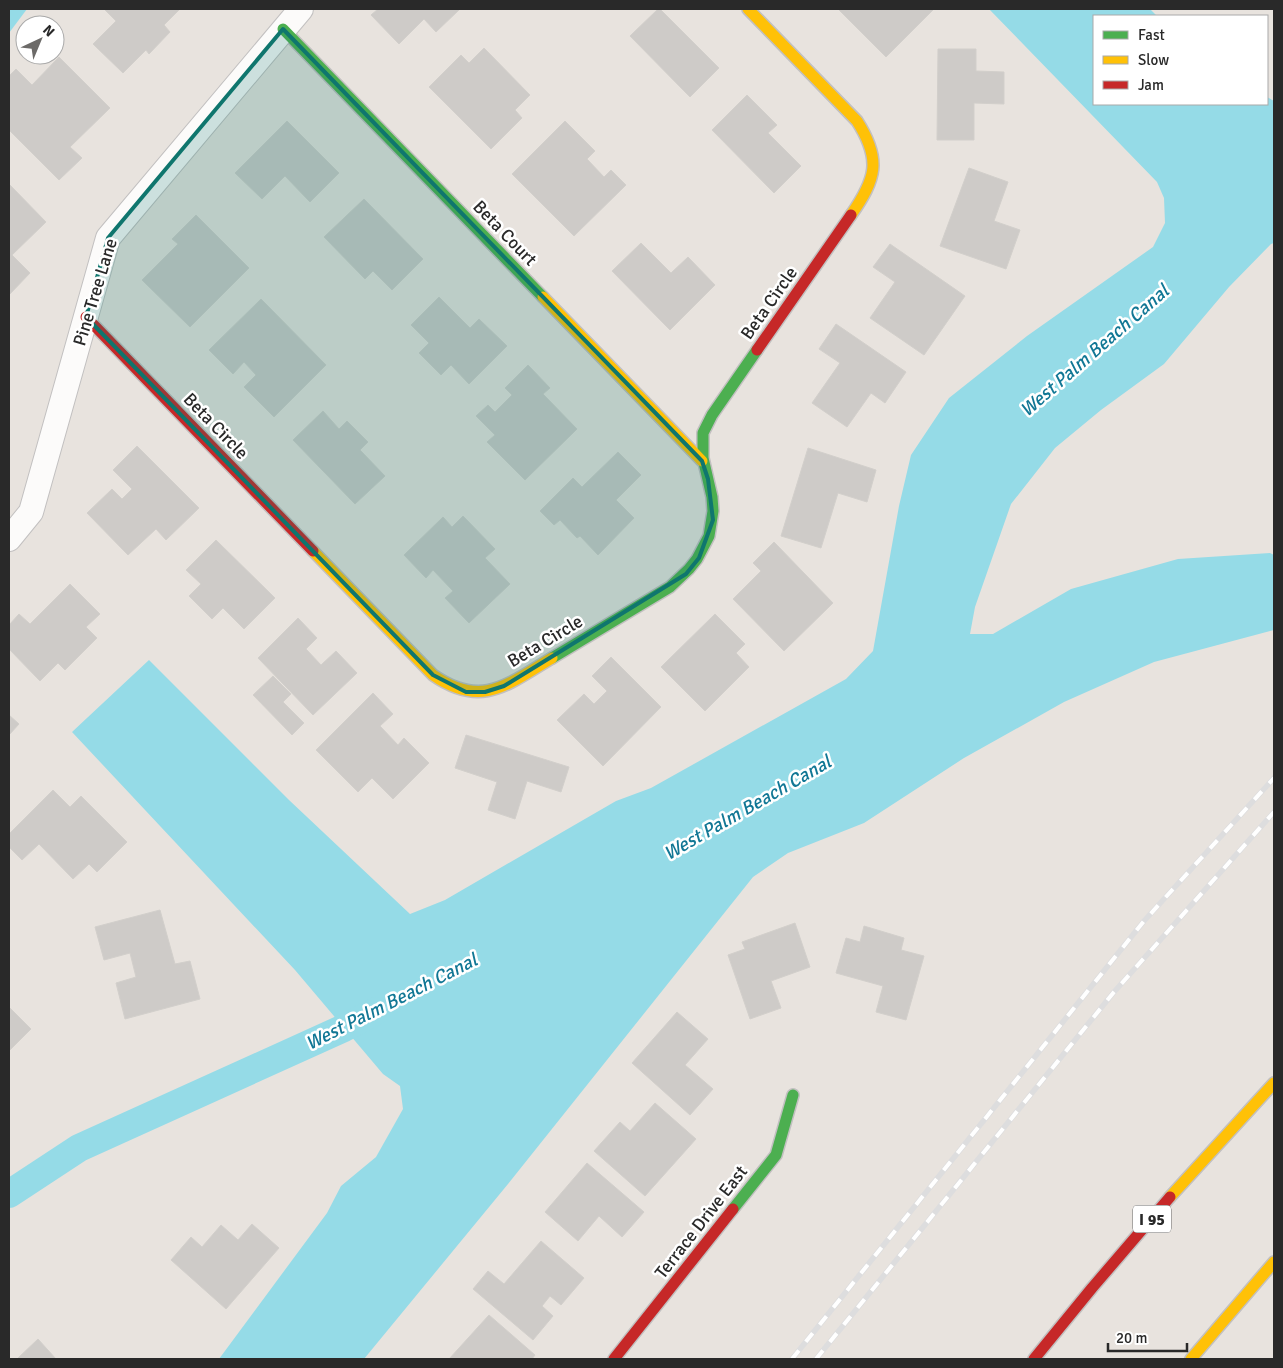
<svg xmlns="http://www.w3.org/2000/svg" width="1283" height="1368" viewBox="0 0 1283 1368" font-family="Signika,sans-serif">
	<rect width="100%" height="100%" fill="#e8e3de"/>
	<path fill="#95dbe7" d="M 9,9 L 27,9 L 9,33 Z
		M 989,9 L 1150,9 L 1157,16 L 1094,16 L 1094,104 L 1267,104 L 1267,97 L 1274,101 L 1274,243 L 1271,244 L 1229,287 L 1164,364 L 1101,410 L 1055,448 L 1011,504 L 975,607 L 970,634 L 993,634 L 1071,589 L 1178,559 L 1270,553 L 1274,555 L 1274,630 L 1154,662 L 1064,702 L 964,758 L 864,823 L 788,853 L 753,877 L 508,1184 L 364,1359 L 219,1359 L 327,1213 L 341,1186 L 376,1157 L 403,1109 L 400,1086 L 383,1074 L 295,970 L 72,732 L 149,660 L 289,800 L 410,914 L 445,900 L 616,801 L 651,788 L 846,679 L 873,651 L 899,506 L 911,455 L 949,398 L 1027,336 L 1153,247 L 1165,223 L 1164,198 L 1157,182 Z"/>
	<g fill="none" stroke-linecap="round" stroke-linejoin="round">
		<path stroke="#95dbe7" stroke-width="28" d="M 9,1194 L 79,1148 L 344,1028 L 376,1011"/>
	</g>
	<path fill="#cecbc8" stroke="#d2cfcb" d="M 104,9 L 180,9 L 164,25 L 170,32 L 149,54 L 146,50 L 123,73 L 93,44 L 116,21 Z
		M 378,9 L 460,9 L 436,32 L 424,19 L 399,44 L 371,15 Z
		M 658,9 L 660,9 L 719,68 L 690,97 L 630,36 Z
		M 838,9 L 934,9 L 886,57 Z
		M 484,48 L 530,95 L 515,110 L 522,118 L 491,149 L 429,87 L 461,55 L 469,63 Z
		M 938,49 L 976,49 L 976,71 L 1004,72 L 1004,104 L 974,103 L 974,140 L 937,140 Z
		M 59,57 L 110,108 L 70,147 L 82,158 L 59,180 L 9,130 L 9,76 L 16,69 L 32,85 Z
		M 747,95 L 777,125 L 768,133 L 801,166 L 774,193 L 712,130 Z
		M 287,121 L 339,173 L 310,202 L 285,176 L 262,199 L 235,173 Z
		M 565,121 L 595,151 L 587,159 L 604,177 L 611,170 L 626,185 L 574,236 L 512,174 Z
		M 969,168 L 1008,182 L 994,221 L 1020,230 L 1006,269 L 940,246 Z
		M 9,184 L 46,222 L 12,255 L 30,273 L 9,295 Z
		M 364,199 L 423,259 L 392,290 L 373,271 L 365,279 L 324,237 Z
		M 196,215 L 249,268 L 190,327 L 142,280 L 178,244 L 172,239 Z
		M 641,243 L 671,273 L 688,257 L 715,285 L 670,330 L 612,271 Z
		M 890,244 L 965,296 L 924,355 L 870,318 L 895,282 L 873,267 Z
		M 439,297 L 470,328 L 479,319 L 507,346 L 469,384 L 451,365 L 441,375 L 419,353 L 429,343 L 411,325 Z
		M 261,299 L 326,365 L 274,417 L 244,387 L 256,375 L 244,362 L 233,374 L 209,350 Z
		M 836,324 L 906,372 L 885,403 L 871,393 L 847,427 L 812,403 L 840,363 L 819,349 Z
		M 528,365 L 550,388 L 543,394 L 577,429 L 525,480 L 487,442 L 495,435 L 476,416 L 488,405 L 495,412 L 512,395 L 505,388 Z
		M 323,411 L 339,429 L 347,421 L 368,442 L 360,450 L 385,476 L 355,504 L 293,440 Z
		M 137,446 L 199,508 L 166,540 L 156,529 L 128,555 L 87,513 L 112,489 L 122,499 L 132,489 L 113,470 Z
		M 808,448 L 876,470 L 867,502 L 838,493 L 821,548 L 781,536 Z
		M 618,452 L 641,475 L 616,500 L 634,518 L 598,555 L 580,536 L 577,538 L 560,520 L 554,525 L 540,511 L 573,478 L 582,487 Z
		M 463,516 L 495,549 L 485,558 L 510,584 L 469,623 L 445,598 L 453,591 L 433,570 L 426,578 L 404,555 L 443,517 L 452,527 Z
		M 216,540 L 275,598 L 244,629 L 223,608 L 212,619 L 189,596 L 201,584 L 186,570 Z
		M 774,542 L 833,603 L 784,651 L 733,599 L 761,571 L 753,563 Z
		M 70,584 L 100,614 L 86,627 L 97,638 L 65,670 L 58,663 L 40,681 L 9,649 L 9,625 L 19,614 L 30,624 Z
		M 715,614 L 745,644 L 736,653 L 749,667 L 705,711 L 661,667 Z
		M 298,618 L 317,638 L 306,649 L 321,665 L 336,651 L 357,673 L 313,715 L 258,658 Z
		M 611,657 L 661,707 L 603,766 L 557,720 L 584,694 L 594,704 L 607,691 L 592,676 Z
		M 273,676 L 291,694 L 283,702 L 304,723 L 292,735 L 253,695 Z
		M 373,693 L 393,714 L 380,726 L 398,745 L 404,738 L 429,763 L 393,799 L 372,778 L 358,792 L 316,750 Z
		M 9,715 L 19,724 L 9,735 Z
		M 466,735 L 569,767 L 561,792 L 527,781 L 515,819 L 488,810 L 497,782 L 455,768 Z
		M 53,790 L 70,807 L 81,796 L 127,842 L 97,872 L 89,864 L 73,879 L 39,844 L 22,860 L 9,847 L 9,834 Z
		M 160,910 L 175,964 L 190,961 L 200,999 L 125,1019 L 116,983 L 136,977 L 130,953 L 104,960 L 95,927 Z
		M 795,923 L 810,967 L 771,981 L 781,1008 L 750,1019 L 728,955 L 745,949 L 742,942 Z
		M 864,926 L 904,938 L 901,950 L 924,956 L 906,1020 L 876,1012 L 883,986 L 836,973 L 846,938 L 860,942 Z
		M 9,1007 L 31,1029 L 9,1051 Z
		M 677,1012 L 708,1039 L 685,1065 L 713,1089 L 690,1115 L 632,1063 Z
		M 655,1103 L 696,1139 L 645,1196 L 594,1151 L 620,1122 L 630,1131 Z
		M 587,1163 L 644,1212 L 622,1237 L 599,1216 L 578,1241 L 545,1212 Z
		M 252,1224 L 279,1248 L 226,1309 L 171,1260 L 191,1237 L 202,1247 L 221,1225 L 238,1240 Z
		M 541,1241 L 584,1278 L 561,1305 L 550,1296 L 542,1306 L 553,1316 L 533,1340 L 473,1289 L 488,1271 L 504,1284 Z
		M 489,1315 L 535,1355 L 532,1359 L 449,1359 Z
		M 38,1339 L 56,1359 L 17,1359 Z"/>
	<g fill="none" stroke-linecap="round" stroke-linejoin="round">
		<defs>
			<path id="street" d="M 9,539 L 31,512 L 108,238 L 301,9"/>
			<path id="fast" d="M 283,29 L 543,297
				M 552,658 L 670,587 L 689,569 L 697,559 L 709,536 L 713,511 L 712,497 L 703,458 L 703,433 L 712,415 L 757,350
				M 733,1209 L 776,1155 L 793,1095"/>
			<path id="slow" d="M 748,9 L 857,121 C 882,160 876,179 851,215
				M 543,297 L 702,461
				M 313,551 L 433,675 C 482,709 508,684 552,658
				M 1170,1197 L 1274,1083
				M 1191,1359 L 1274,1262"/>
			<path id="jam" d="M 86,317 L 313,551
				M 757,350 L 851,215
				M 614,1359 L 733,1209
				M 1034,1359 L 1092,1288 L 1170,1197"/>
		</defs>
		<use href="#street" stroke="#c2c0c0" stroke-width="26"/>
		<use href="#fast" stroke="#c2c0c0" stroke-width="14"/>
		<use href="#slow" stroke="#c2c0c0" stroke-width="14"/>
		<use href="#jam" stroke="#c2c0c0" stroke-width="14"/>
		<use href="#street" stroke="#fcfbfa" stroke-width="24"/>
		<use href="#fast" stroke="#4caf50" stroke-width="11"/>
		<use href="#slow" stroke="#ffc107" stroke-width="11"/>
		<use href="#jam" stroke="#c62828" stroke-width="11"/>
		<defs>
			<path id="rail" d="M 792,1359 L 1144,921 L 1274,778
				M 816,1359 L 1114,992 L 1274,812"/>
		</defs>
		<use href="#rail" stroke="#ddddde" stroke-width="5.5"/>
		<use href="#rail" stroke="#fff" stroke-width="4" stroke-dasharray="11" stroke-linecap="butt"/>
	</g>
	<path fill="#0f766e" fill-opacity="0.2" stroke="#0f766e" stroke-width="4" stroke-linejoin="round" d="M 283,29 L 702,461 L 708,479 L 713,520 L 699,558 L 686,574 L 504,686 L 485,692 L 466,692 L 433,675 L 86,317 L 108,238 Z"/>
	<g text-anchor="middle" stroke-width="5" stroke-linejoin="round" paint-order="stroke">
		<rect fill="#fff" stroke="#696969" stroke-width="1" x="1133" y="1205.5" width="38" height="27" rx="4"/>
		<g font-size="16" font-weight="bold" fill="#292929">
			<text x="1152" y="1225">I 95</text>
		</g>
		<g font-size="18" fill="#292929" stroke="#fff">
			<text transform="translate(505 233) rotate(46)" y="6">Beta Court</text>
			<text transform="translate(95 292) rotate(-73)" y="6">Pine Tree Lane</text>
			<text transform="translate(769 303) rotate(-55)" y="6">Beta Circle</text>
			<text transform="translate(216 426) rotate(46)" y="6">Beta Circle</text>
			<text transform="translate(545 641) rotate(-31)" y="6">Beta Circle</text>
			<text transform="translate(701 1222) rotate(-52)" y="6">Terrace Drive East</text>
		</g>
		<g font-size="19" font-style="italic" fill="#117795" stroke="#fff">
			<text transform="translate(1094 350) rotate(-41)" y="7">West Palm Beach Canal</text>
			<text transform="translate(747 807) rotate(-30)" y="7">West Palm Beach Canal</text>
			<text transform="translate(391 1001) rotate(-27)" y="7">West Palm Beach Canal</text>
		</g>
	</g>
	<rect width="1283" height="1368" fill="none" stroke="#292929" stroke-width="20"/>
	<rect x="1093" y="15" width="175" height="90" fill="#ffffff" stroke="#a9a9a9"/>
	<rect x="1103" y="31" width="25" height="8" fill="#4caf50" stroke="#a9a9a9"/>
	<text x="1138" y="40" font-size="15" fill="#292929">Fast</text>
	<rect x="1103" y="56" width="25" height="8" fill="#ffc107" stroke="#a9a9a9"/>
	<text x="1138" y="65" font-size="15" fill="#292929">Slow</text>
	<rect x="1103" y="81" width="25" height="8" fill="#c62828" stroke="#a9a9a9"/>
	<text x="1138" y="90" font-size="15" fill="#292929">Jam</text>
	<g transform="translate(40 40) rotate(44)"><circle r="24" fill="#ffffff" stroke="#a9a9a9"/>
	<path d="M0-4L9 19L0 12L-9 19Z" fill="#6c6a68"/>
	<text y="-8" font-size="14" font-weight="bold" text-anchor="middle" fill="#292929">N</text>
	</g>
	<path d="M1108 1343v8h79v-8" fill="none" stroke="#292929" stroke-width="2.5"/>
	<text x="1116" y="1343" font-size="15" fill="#292929" stroke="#ffffff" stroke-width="4" paint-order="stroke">20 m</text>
</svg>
